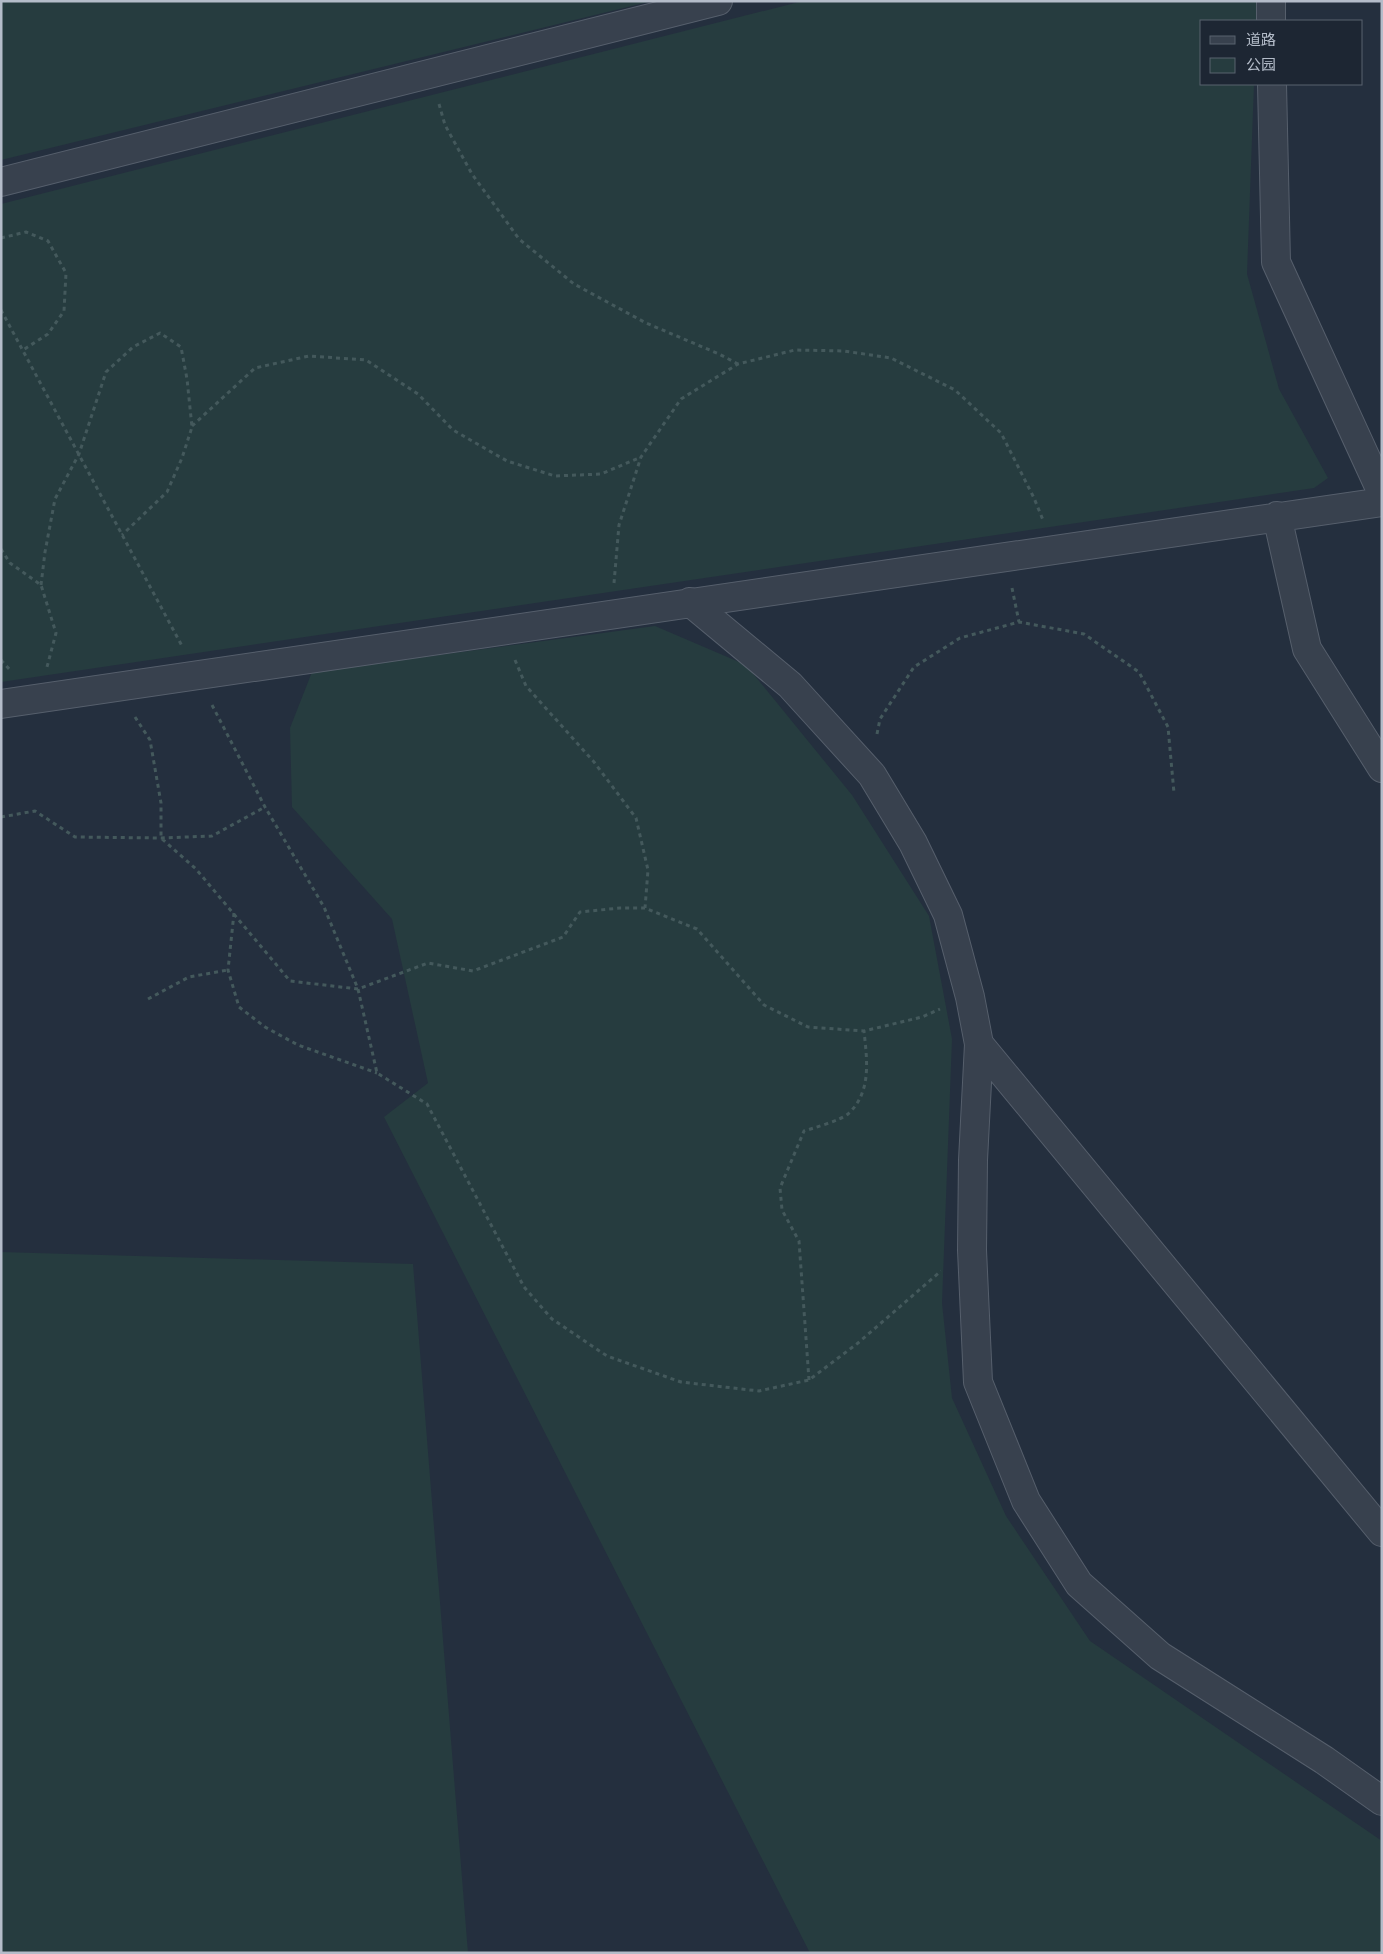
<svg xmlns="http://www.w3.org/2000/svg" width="1383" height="1954" viewBox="0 0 1383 1954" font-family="'IBM Plex Sans','Noto Sans SC',sans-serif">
	<rect width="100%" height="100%" fill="#242f3e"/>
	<path fill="#263c3f" d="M 1,1 L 652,1 L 1,160 Z
		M 803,1 L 1257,1 L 1257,21 L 1202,21 L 1202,84 L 1254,84 L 1247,274 L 1279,389 L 1328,478 L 1314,488 L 1,682 L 1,204 Z
		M 655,626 L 746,665 L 852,795 L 929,916 L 952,1039 L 942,1303 L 952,1398 L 1006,1516 L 1090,1641 L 1382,1841 L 1382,1953 L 810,1953 L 384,1117 L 428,1083 L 392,919 L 292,807 L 290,728 L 312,672 Z
		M 1,1252 L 413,1264 L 468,1953 L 1,1953 Z"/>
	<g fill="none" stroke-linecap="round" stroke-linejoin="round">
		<defs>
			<path id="minor" d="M 1271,1 L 1271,21
				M 1272,84 L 1276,262 L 1382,493
				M 1,182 L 718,1
				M 1277,516 L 1307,649 L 1382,768
				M 690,602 L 790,685 L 872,775 L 913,843 L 948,915 L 970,997 L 979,1044 L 973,1160 L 972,1250 L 978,1382 L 1026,1501 L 1079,1584 L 1160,1656 L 1324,1760 L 1382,1801
				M 1,704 L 1382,502
				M 979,1044 L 1382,1532"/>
		</defs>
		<use href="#minor" stroke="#565f6c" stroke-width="30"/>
		<path stroke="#44595c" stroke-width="3" stroke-dasharray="4 4" stroke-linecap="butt" d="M 439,104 L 445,125 L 472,174 L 519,239 L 574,284 L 646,323 L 719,354 L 738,364
			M 1,238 L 26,232 L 48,241 L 66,273 L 64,311 L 48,334 L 23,350
			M 1,310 L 182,646
			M 192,426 L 255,368 L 309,356 L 366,360 L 418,394 L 453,430 L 507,461 L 555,476 L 601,474 L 641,457
			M 1,549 L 10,563 L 41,585 L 56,633 L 47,667
			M 614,583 L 619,525 L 641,457 L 681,399 L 738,364 L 795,350 L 844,351 L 891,358 L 955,390 L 1001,433 L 1034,498 L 1043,520
			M 41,585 L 45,552 L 55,499 L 79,454 L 106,372 L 133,347 L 160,333 L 181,347 L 187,379 L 192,427 L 182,458 L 167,492 L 122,535
			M 1012,588 L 1019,622
			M 1,660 L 11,671
			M 515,660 L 526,686 L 594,762 L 636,818 L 648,870 L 645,908
			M 212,705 L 265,807 L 324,907 L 358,989 L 377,1073 L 427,1104 L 524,1287 L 552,1319 L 607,1356 L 681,1382 L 759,1391 L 809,1380 L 858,1343 L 941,1271
			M 135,717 L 150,740 L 161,803 L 161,838 L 196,869 L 290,981 L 358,989 L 428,963 L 473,971 L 563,937 L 580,912 L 620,908 L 645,908 L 697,929 L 764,1005 L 808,1027 L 864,1031 L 922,1017 L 940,1009
			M 877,734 L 880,719 L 914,667 L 960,638 L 1019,622 L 1084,634 L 1139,672 L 1168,727 L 1174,793
			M 1,817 L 35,811 L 75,837 L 161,838 L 212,836 L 265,807
			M 234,913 L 228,970 L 239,1007 L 265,1027 L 298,1045 L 377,1073
			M 148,999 L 189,977 L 228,970
			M 809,1380 L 799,1241 L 782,1210 L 780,1188 L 804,1131 C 814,1128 841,1120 848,1114 C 872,1092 867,1060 864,1031"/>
		<use href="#minor" stroke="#38414e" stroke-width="28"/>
	</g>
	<rect width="1383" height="1954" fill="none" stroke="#b4bcc9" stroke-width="5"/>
	<rect x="1200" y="20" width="162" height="65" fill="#1d2633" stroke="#59626f"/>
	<rect x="1210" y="36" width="25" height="8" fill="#38414e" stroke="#59626f"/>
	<text x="1246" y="45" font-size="15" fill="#b4bcc9">道路</text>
	<rect x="1210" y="58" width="25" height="15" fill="#263c3f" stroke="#59626f"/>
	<text x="1246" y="70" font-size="15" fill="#b4bcc9">公园</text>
</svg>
